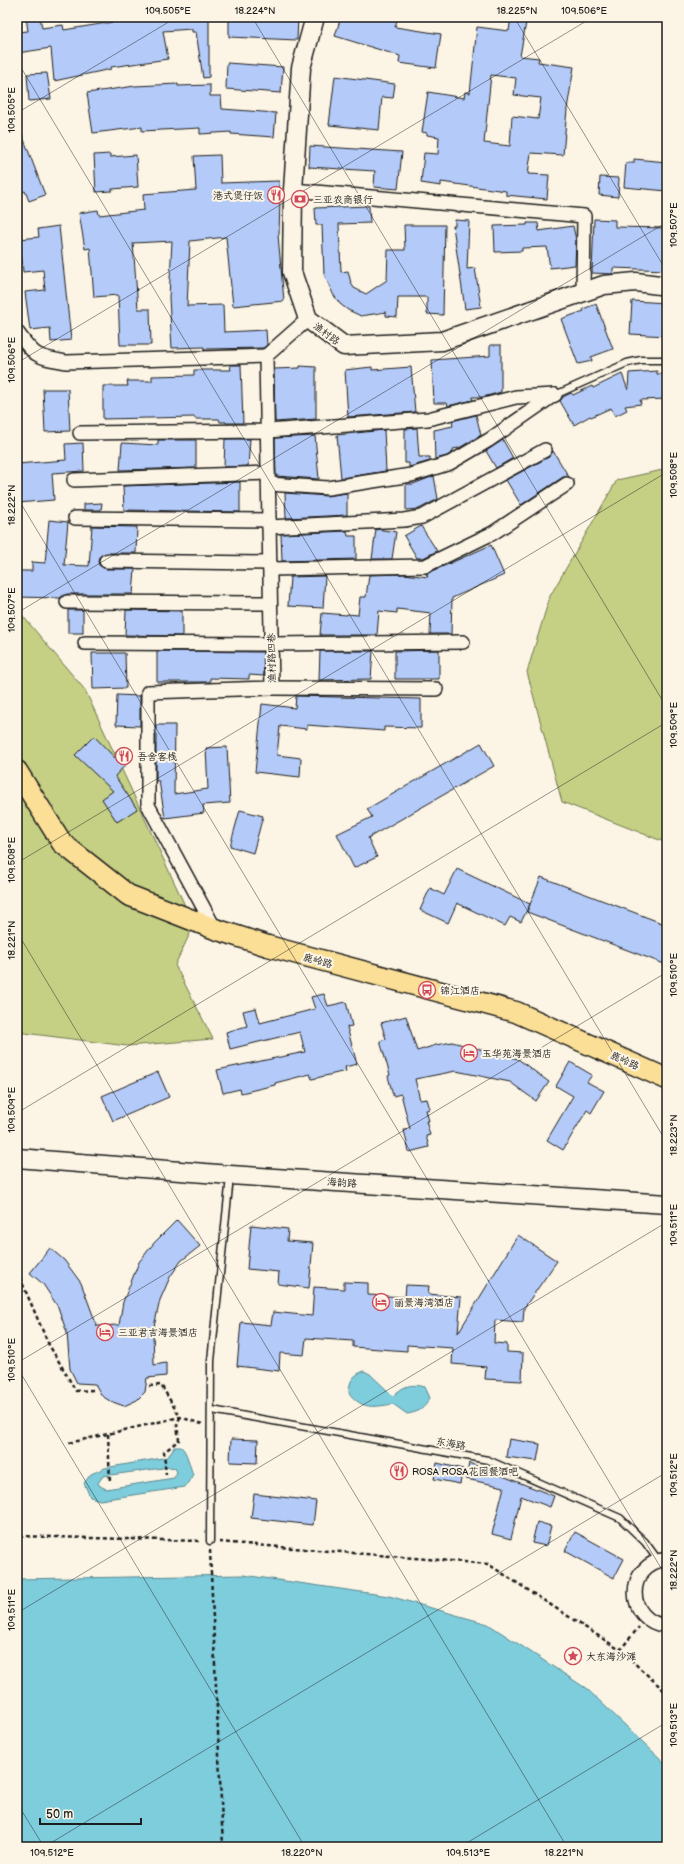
<svg xmlns="http://www.w3.org/2000/svg" width="684" height="1864" font-family="'Balsamiq Sans','LXGW WenKai TC',sans-serif">
	<style>
		.green { fill: #c5d084; stroke: #707650 }
		.water { fill: #7ecddc; stroke: #57868f; fill-rule: evenodd }
		.building { fill: #b4cbfa; stroke: #1c1c1c; fill-rule: evenodd }
		.lines { fill: none; stroke-linecap: round; stroke-linejoin: round }
		.lane-casing { stroke: #1c1c1c; stroke-width: 9 }
		.street-casing { stroke: #1c1c1c; stroke-width: 16 }
		.secondary-casing { stroke: #1c1c1c; stroke-width: 21 }
		.primary-casing { stroke: #1c1c1c; stroke-width: 23 }
		.path { stroke: #1c1c1c; stroke-width: 2.5; stroke-dasharray: 4 3; stroke-linecap: butt }
		.lane { stroke: #fcf5e5; stroke-width: 6 }
		.street { stroke: #fcf5e5; stroke-width: 13 }
		.secondary { stroke: #fcf5e5; stroke-width: 18 }
		.primary { stroke: #fbdf96; stroke-width: 20 }
		.ticks { fill: none; stroke: #1c1c1c; stroke-width: 1; stroke-opacity: 0.45 }
		.labels { text-anchor: middle; stroke-width: 4; stroke-linejoin: round; paint-order: stroke }
		.poi-label { font-size: 10px; fill: #1c1c1c; stroke: #fcf5e5; text-anchor: start }
		.street-label { font-size: 10px; fill: #1c1c1c; stroke: #fcf5e5 }
		.neatline { fill: none; stroke: #1c1c1c; stroke-width: 1.5 }
		.ticks-label { font-size: 10px; text-anchor: middle; fill: #1c1c1c }
	</style>
	<rect width="100%" height="100%" fill="#fcf5e5"/>
	<filter id="ink" filterUnits="userSpaceOnUse"><feTurbulence type="fractalNoise" baseFrequency=".025" numOctaves="2"/><feDisplacementMap in="SourceGraphic" scale="8" xChannelSelector="R" yChannelSelector="G"/><feConvolveMatrix kernelMatrix="1 2 1 2 8 2 1 2 1" color-interpolation-filters="sRGB"/></filter>
	<g filter="url(#ink)">
		<!-- green -->
		<g class="green">
			<path d="M667 469V843L562 802 527 672 550 596 617 480Z"/>
			<path d="M17 609 85 690 194 925 175 965 213 1039 127 1046 17 1032Z"/>
		</g>
		<!-- water -->
		<g class="water">
			<path d="M364 1371 370 1374 393 1396C403 1386 411 1383 425 1387L430 1398C424 1409 419 1412 407 1414L393 1404C374 1407 362 1410 349 1393 349 1381 353 1375 364 1371Z"/>
			<path d="M174 1447H181C187 1451 190 1467 193 1475L185 1487 100 1500 90 1497 84 1483 91 1474 105 1468 168 1457ZM170 1467 175 1468 177 1472 174 1478 106 1489 100 1486 98 1483 103 1476Z"/>
			<path d="M243 1575 389 1596 488 1624 587 1689 667 1765V1847H17V1579Z"/>
		</g>
		<!-- building -->
		<g class="building">
			<path d="M26 17H40L42 28 63 25 64 30 143 17H209V77L203 78 196 32H192V29L163 31 168 59 111 67V69L54 81 51 48 17 53V32L28 31Z"/>
			<path d="M229 17H298L297 40 229 37Z"/>
			<path d="M341 17H398L395 27 441 34 436 68 399 63 400 56 335 36Z"/>
			<path d="M511 17H527L520 56 539 58 538 62 574 67 567 109 563 155 531 153 528 174 549 175 547 199 506 195V191L441 182V186L421 183 424 153 438 154 439 137 427 135V133L422 132 428 92 464 98 465 92 470 93 477 27 509 31ZM491 75 516 78 514 95 541 98 538 119 512 116 510 146 484 143Z"/>
			<path d="M227 63 283 67 281 93 226 89Z"/>
			<path d="M47 73 51 99 29 101 27 74Z"/>
			<path d="M335 76 395 84 393 98 382 97 379 130 329 125Z"/>
			<path d="M178 84V86L210 85V96H221L222 109 276 113 274 137 231 134V132L200 134V128L142 131V127L93 133 87 93 135 86Z"/>
			<path d="M17 121 45 195 29 201 25 191 17 194Z"/>
			<path d="M310 146 402 152 398 189 374 187 375 171 309 167Z"/>
			<path d="M110 154V157L136 155 138 187 112 189V191L96 192 94 155Z"/>
			<path d="M220 155 221 183 279 181 280 199 279 235H278L284 301 233 306 226 237 190 241 187 306 223 305 224 332 266 330 267 345 263 348 204 349V347L172 348 169 298 172 241 133 243 138 309H150L151 345H120L118 295 94 297 90 248 85 249 79 213 98 210 99 215 144 210 143 194 196 190 194 156Z"/>
			<path d="M634 159 667 162V191L624 187 626 163H634Z"/>
			<path d="M600 177 619 178 618 197 599 195Z"/>
			<path d="M369 206 370 223 339 224 341 272 348 271 351 283 354 288 366 294 387 280 388 250H405L404 225H445L443 315 427 314V297H398L397 317 386 316V312L361 316 348 310 340 304 333 294 324 274 322 225H316L315 208Z"/>
			<path d="M594 219 615 220V227L667 228V270L613 268V274L592 273Z"/>
			<path d="M455 220 469 221 467 269 475 268 481 307 465 309 453 226H455Z"/>
			<path d="M527 223H538L539 231 573 226 576 240 575 265 550 268 547 247 522 248V251L495 252 494 226 527 225Z"/>
			<path d="M59 226 71 340 51 342 50 328 30 330 25 292 45 290 43 270 23 272 20 239 39 237 38 229Z"/>
			<path d="M632 301 667 303V336L630 334Z"/>
			<path d="M596 304 613 349 591 357 592 361 578 364 561 319 584 311 583 309Z"/>
			<path d="M490 345H501V392L483 397H472L473 400 448 406 447 403H434L432 360 490 356Z"/>
			<path d="M230 365H241L243 423H226V422H220L219 419H195V417L103 419V386H128L127 381H152V376L194 375V370H231Z"/>
			<path d="M300 366 316 367V419L275 422 274 369 300 368Z"/>
			<path d="M372 367V370L411 367 415 412 348 417 345 370Z"/>
			<path d="M657 371V374H667V399L640 400 641 404 625 406 627 410 615 416 611 408 591 417 590 416 574 425 560 401 563 397 571 393 573 395 592 386 593 388 622 374 628 390 629 373Z"/>
			<path d="M43 389H68L70 431 45 432Z"/>
			<path d="M476 415 481 435 459 448 453 449V452L447 456 435 459 434 430 453 426 452 421Z"/>
			<path d="M417 428 419 457H430V461L409 467V463H405V429Z"/>
			<path d="M384 430 386 471 341 478 337 435Z"/>
			<path d="M315 436 319 479 276 476 275 438Z"/>
			<path d="M225 439H250L248 466 224 467Z"/>
			<path d="M158 440H196V468L120 470 122 443 158 445Z"/>
			<path d="M503 440 513 458 496 468 486 451Z"/>
			<path d="M83 443 84 471 52 473 54 500 17 503V464L66 460 65 444Z"/>
			<path d="M553 451 569 477H563L521 505 506 480 549 457Z"/>
			<path d="M434 476 438 499 419 509 406 510V484H413Z"/>
			<path d="M240 482V512L124 510 123 486Z"/>
			<path d="M285 493 327 496 347 493V515L286 518Z"/>
			<path d="M102 503 101 510H84V504Z"/>
			<path d="M49 520 68 522 64 565 89 566 92 526 137 527 136 553H106L99 557 98 561 99 565 106 569H135L133 594H67L60 598 17 597V571H32V562L45 563Z"/>
			<path d="M421 526 437 551 423 558H417L404 536Z"/>
			<path d="M376 529 396 532 392 559H372Z"/>
			<path d="M347 531 348 536H356V559L282 561 281 534Z"/>
			<path d="M491 545 504 575 452 598 451 634H430L431 613 397 609V613L379 611 377 635H320L322 613 347 615V614L358 615 360 597H366L369 575 404 574 428 577 426 574Z"/>
			<path d="M325 576 323 608 288 606 290 577Z"/>
			<rect x="68" y="610" width="15" height="23"/>
			<path d="M126 610 182 611V636L125 635Z"/>
			<path d="M439 650V679H395V651Z"/>
			<path d="M157 651 263 652 264 676 249 675V679L210 678V682H157Z"/>
			<path d="M320 651H373L371 679 319 680Z"/>
			<path d="M92 653H125L126 688 93 689Z"/>
			<path d="M117 695 140 696V726L116 725Z"/>
			<path d="M296 696 421 699V728L384 727V731L307 725V729L280 726 277 755 301 758 300 777 255 772 262 704 295 708Z"/>
			<path d="M156 725H175L174 794 208 789 206 748 227 747 230 803 203 805 204 813 165 818 159 781H156Z"/>
			<path d="M94 736 115 758 116 752 121 747 132 758 115 776 137 809 117 822 102 799 113 791 75 755Z"/>
			<path d="M481 743 494 766 368 838 377 857 354 868 337 834 372 817 367 809Z"/>
			<path d="M240 810 263 816 253 853 230 846Z"/>
			<path d="M457 869 530 904 521 922 510 917 505 926 457 903 448 923 420 910 430 888 444 895Z"/>
			<path d="M541 877 667 925V965L527 912Z"/>
			<path d="M324 994 328 1006 346 1002 352 1026 347 1027 357 1064 345 1067 346 1071 312 1079 310 1074 275 1083V1085L241 1093 240 1089 223 1093 217 1070 305 1052 300 1032 230 1049 226 1032 247 1026 243 1011 256 1008 260 1023 315 1009 311 997Z"/>
			<path d="M406 1016 417 1051 436 1045 452 1042 518 1059 549 1082 536 1101 510 1082 456 1071 415 1079 420 1100 427 1099 430 1109 426 1110 429 1121H426L430 1135 426 1136 429 1147 409 1152 404 1130 410 1129 401 1094 393 1096 388 1076 390 1075 380 1041 386 1039 381 1023Z"/>
			<path d="M570 1062 592 1075 587 1082 604 1091 591 1113 587 1110 563 1150 547 1140 573 1096 556 1086Z"/>
			<path d="M158 1072 169 1097 113 1121 102 1096Z"/>
			<path d="M177 1220 200 1246 181 1261 170 1277 160 1300 153 1331 154 1365 166 1363V1376L147 1378 145 1392 137 1400 124 1406 110 1401 102 1396 95 1384 77 1383 70 1369 67 1333 58 1307 43 1284 30 1273 50 1248 64 1260 81 1283 97 1326 119 1325 123 1302 139 1262 154 1243Z"/>
			<path d="M251 1225 288 1229 287 1241 313 1243 309 1288 278 1284 279 1272 247 1269Z"/>
			<path d="M518 1235 557 1261 524 1308 523 1322 495 1320 494 1343 507 1344V1352L523 1353 522 1381 485 1379 486 1367 452 1364 453 1348 407 1345V1351L353 1347V1341L306 1338 304 1355 280 1353 279 1371 237 1366 241 1322 271 1325 273 1312 312 1316 314 1287 344 1289V1282L368 1283V1295L405 1297 406 1285 429 1286 428 1294 461 1297 458 1333Z"/>
			<path d="M231 1439 258 1440 257 1463 230 1462Z"/>
			<path d="M509 1439 540 1444 537 1461 506 1457Z"/>
			<path d="M437 1463 463 1469 460 1484 434 1479Z"/>
			<path d="M469 1463 554 1496 550 1507 521 1496 511 1539 492 1534 504 1487 466 1479Z"/>
			<path d="M254 1494 316 1501 313 1525 251 1518Z"/>
			<path d="M537 1522 551 1526 546 1546 532 1543Z"/>
			<path d="M575 1532 624 1559 614 1578 565 1551Z"/>
		</g>
		<g class="lines">
			<!-- lane casing -->
			<g class="lane-casing">
				<g id="lane">
					<path d="M555 395 627 363 641 360H667"/>
					<path d="M212 1410 488 1460 620 1518 645 1542 658 1560"/>
					<path d="M210 1541 211 1361 230 1177"/>
				</g>
			</g>
			<!-- street casing -->
			<g class="street-casing">
				<g id="street">
					<path d="M293 190 584 216 583 292"/>
					<path d="M17 332C36 358 37 357 67 362L266 356"/>
					<path d="M80 433 268 431 428 419 516 397 555 395"/>
					<path d="M74 480 268 473"/>
					<path d="M269 484 328 488 411 475 450 463 489 440 554 395"/>
					<path d="M75 518 269 520"/>
					<path d="M269 527 404 520 422 517 545 450"/>
					<path d="M106 561 270 563"/>
					<path d="M270 569 425 566 493 533 567 484"/>
					<path d="M67 602 270 603"/>
					<path d="M85 643 271 644 463 642"/>
					<path d="M272 688 436 689"/>
					<path d="M215 929 148 805V692L272 688 266 356 308 319"/>
					<path d="M667 1559C624 1564 625 1622 667 1626"/>
				</g>
			</g>
			<!-- secondary casing -->
			<g class="secondary-casing">
				<g id="secondary">
					<path d="M315 17 301 68 293 190 292 272 308 319 344 346 442 341 604 285 636 282 667 286"/>
					<path d="M17 1158 230 1175 667 1204"/>
				</g>
			</g>
			<!-- primary casing -->
			<g class="primary-casing">
				<path id="primary" d="M17 771 62 843 128 895 215 929 268 946 516 1012 667 1079"/>
			</g>
			<!-- path -->
			<g class="path">
				<path d="M17 1271 48 1343 76 1391 94 1390"/>
				<path d="M149 1386 161 1385 180 1417 177 1425 179 1440 164 1452 166 1475"/>
				<path d="M108 1434 110 1483"/>
				<path d="M69 1443 180 1417 202 1424"/>
				<path d="M17 1541 18 1536 201 1541"/>
				<path d="M219 1542 488 1564 620 1650 639 1627"/>
				<path d="M210 1550 223 1847"/>
				<path d="M620 1650 667 1693"/>
			</g>
			<!-- lane -->
			<use href="#lane" class="lane"/>
			<!-- street -->
			<use href="#street" class="street"/>
			<!-- secondary -->
			<use href="#secondary" class="secondary"/>
			<!-- primary -->
			<use href="#primary" class="primary"/>
		</g>
	</g>
	<!-- ticks -->
	<path class="ticks" d="M252 17 667 708M514 17 667 272M17 61 667 1143M17 113 177 17M17 363 593 17M17 497 667 1578M17 613 667 222M17 863 667 472M17 932 567 1847M17 1113 667 722M17 1363 667 972M17 1367 305 1847M17 1613 667 1222M17 1803 44 1847M44 1847 667 1472M460 1847 667 1722"/>
	<!-- icons -->
	<defs>
		<g id="restaurant-ring" transform="scale(0.9)"><circle r="9.5" fill="#fcf5e5" stroke="#d1495b" stroke-width="1.5"/><path d="M-5-6h1v4h1v-4h1v4h1v-4h1v5L-1.5 .5V6h-2V.5L-5-1ZM5-6V6H3V1.5H1.5Q1.5-4 5-6Z" fill="#d1495b"/></g>
		<g id="bank-ring" transform="scale(0.9)"><circle r="9.5" fill="#fcf5e5" stroke="#d1495b" stroke-width="1.5"/><path d="M-6-4H6V4H-6ZM0-2.3a2.3 2.3 0 1 0 0 4.6a2.3 2.3 0 1 0 0-4.6Z" fill="#d1495b"/></g>
		<g id="bus-ring" transform="scale(0.9)"><circle r="9.5" fill="#fcf5e5" stroke="#d1495b" stroke-width="1.5"/><path d="M-5-6H5V4H4V6H2V4H-2V6H-4V4H-5ZM-3.5-4V0h7V-4ZM-3.5 1.2v1.5H-2V1.2ZM2 1.2v1.5H3.5V1.2Z" fill="#d1495b"/></g>
		<g id="hotel-ring" transform="scale(0.9)"><circle r="9.5" fill="#fcf5e5" stroke="#d1495b" stroke-width="1.5"/><path d="M-6-4.5h1.5V1H6V5H4.5V3h-9V5H-6ZM-4 0a1.8 1.8 0 1 1 3.6 0ZM.5 0V-2.5h3Q6-2.5 6 0Z" fill="#d1495b"/></g>
		<g id="sight-ring" transform="scale(0.9)"><circle r="9.5" fill="#fcf5e5" stroke="#d1495b" stroke-width="1.5"/><path d="M0-6L1.8-2.2L6-1.7L2.9 1.2L3.7 5.4L0 3.3L-3.7 5.4L-2.9 1.2L-6-1.7L-1.8-2.2Z" fill="#d1495b"/></g>
	</defs>
	<g fill-rule="evenodd">
		<use href="#restaurant-ring" x="276" y="195"/>
		<use href="#bank-ring" x="300" y="199"/>
		<use href="#restaurant-ring" x="124" y="756"/>
		<use href="#bus-ring" x="427" y="990"/>
		<use href="#hotel-ring" x="469" y="1053"/>
		<use href="#hotel-ring" x="381" y="1302"/>
		<use href="#hotel-ring" x="105" y="1332"/>
		<use href="#restaurant-ring" x="399" y="1471"/>
		<use href="#sight-ring" x="573" y="1656"/>
	</g>
	<g class="labels">
		<!-- poi labels -->
		<g class="poi-label">
			<text x="263" y="199" text-anchor="end">港式煲仔饭</text>
			<text x="313" y="203">三亚农商银行</text>
			<text x="137" y="760">吾舍客栈</text>
			<text x="440" y="994">锦江酒店</text>
			<text x="482" y="1057">玉华苑海景酒店</text>
			<text x="394" y="1306">丽景海湾酒店</text>
			<text x="118" y="1336">三亚君吉海景酒店</text>
			<text x="412" y="1475">ROSA ROSA花园餐酒吧</text>
			<text x="586" y="1660">大东海沙滩</text>
		</g>
		<!-- street labels -->
		<g class="street-label">
			<text transform="translate(327 333) rotate(37)" y="4">渔村路</text>
			<text transform="translate(271 658) rotate(-91)" y="4">渔村路四巷</text>
			<text transform="translate(318 960) rotate(15)" y="4">鹿岭路</text>
			<text transform="translate(625 1060) rotate(24)" y="4">鹿岭路</text>
			<text transform="translate(342 1182) rotate(4)" y="4">海韵路</text>
			<text transform="translate(451 1443) rotate(10)" y="4">东海路</text>
		</g>
	</g>
	<!-- margin -->
	<rect width="684" height="1864" fill="none" stroke="#fcf5e5" stroke-width="44"/>
	<!-- scale -->
	<path d="M40 1818v6h101v-6" fill="none" stroke="#1c1c1c" stroke-width="2"/>
	<text x="46" y="1818" font-size="12" fill="#1c1c1c" stroke="#fcf5e5" stroke-width="3" paint-order="stroke">50 m</text>
	<rect x="22" y="22" width="640" height="1820" class="neatline"/>
	<g class="ticks-label">
		<text x="168" y="14">109.505°E</text>
		<text x="255" y="14">18.224°N</text>
		<text x="517" y="14">18.225°N</text>
		<text x="584" y="14">109.506°E</text>
		<text transform="translate(11 110) rotate(-90)" y="4">109.505°E</text>
		<text transform="translate(673 225) rotate(-90)" y="4">109.507°E</text>
		<text transform="translate(11 360) rotate(-90)" y="4">109.506°E</text>
		<text transform="translate(673 475) rotate(-90)" y="4">109.508°E</text>
		<text transform="translate(11 505) rotate(-90)" y="4">18.222°N</text>
		<text transform="translate(11 610) rotate(-90)" y="4">109.507°E</text>
		<text transform="translate(673 725) rotate(-90)" y="4">109.509°E</text>
		<text transform="translate(11 860) rotate(-90)" y="4">109.508°E</text>
		<text transform="translate(11 940) rotate(-90)" y="4">18.221°N</text>
		<text transform="translate(673 975) rotate(-90)" y="4">109.510°E</text>
		<text transform="translate(11 1110) rotate(-90)" y="4">109.509°E</text>
		<text transform="translate(673 1135) rotate(-90)" y="4">18.223°N</text>
		<text transform="translate(673 1225) rotate(-90)" y="4">109.511°E</text>
		<text transform="translate(11 1360) rotate(-90)" y="4">109.510°E</text>
		<text transform="translate(673 1475) rotate(-90)" y="4">109.512°E</text>
		<text transform="translate(673 1570) rotate(-90)" y="4">18.222°N</text>
		<text transform="translate(11 1610) rotate(-90)" y="4">109.511°E</text>
		<text transform="translate(673 1725) rotate(-90)" y="4">109.513°E</text>
		<text x="52" y="1856">109.512°E</text>
		<text x="302" y="1856">18.220°N</text>
		<text x="468" y="1856">109.513°E</text>
		<text x="564" y="1856">18.221°N</text>
	</g>
</svg>
